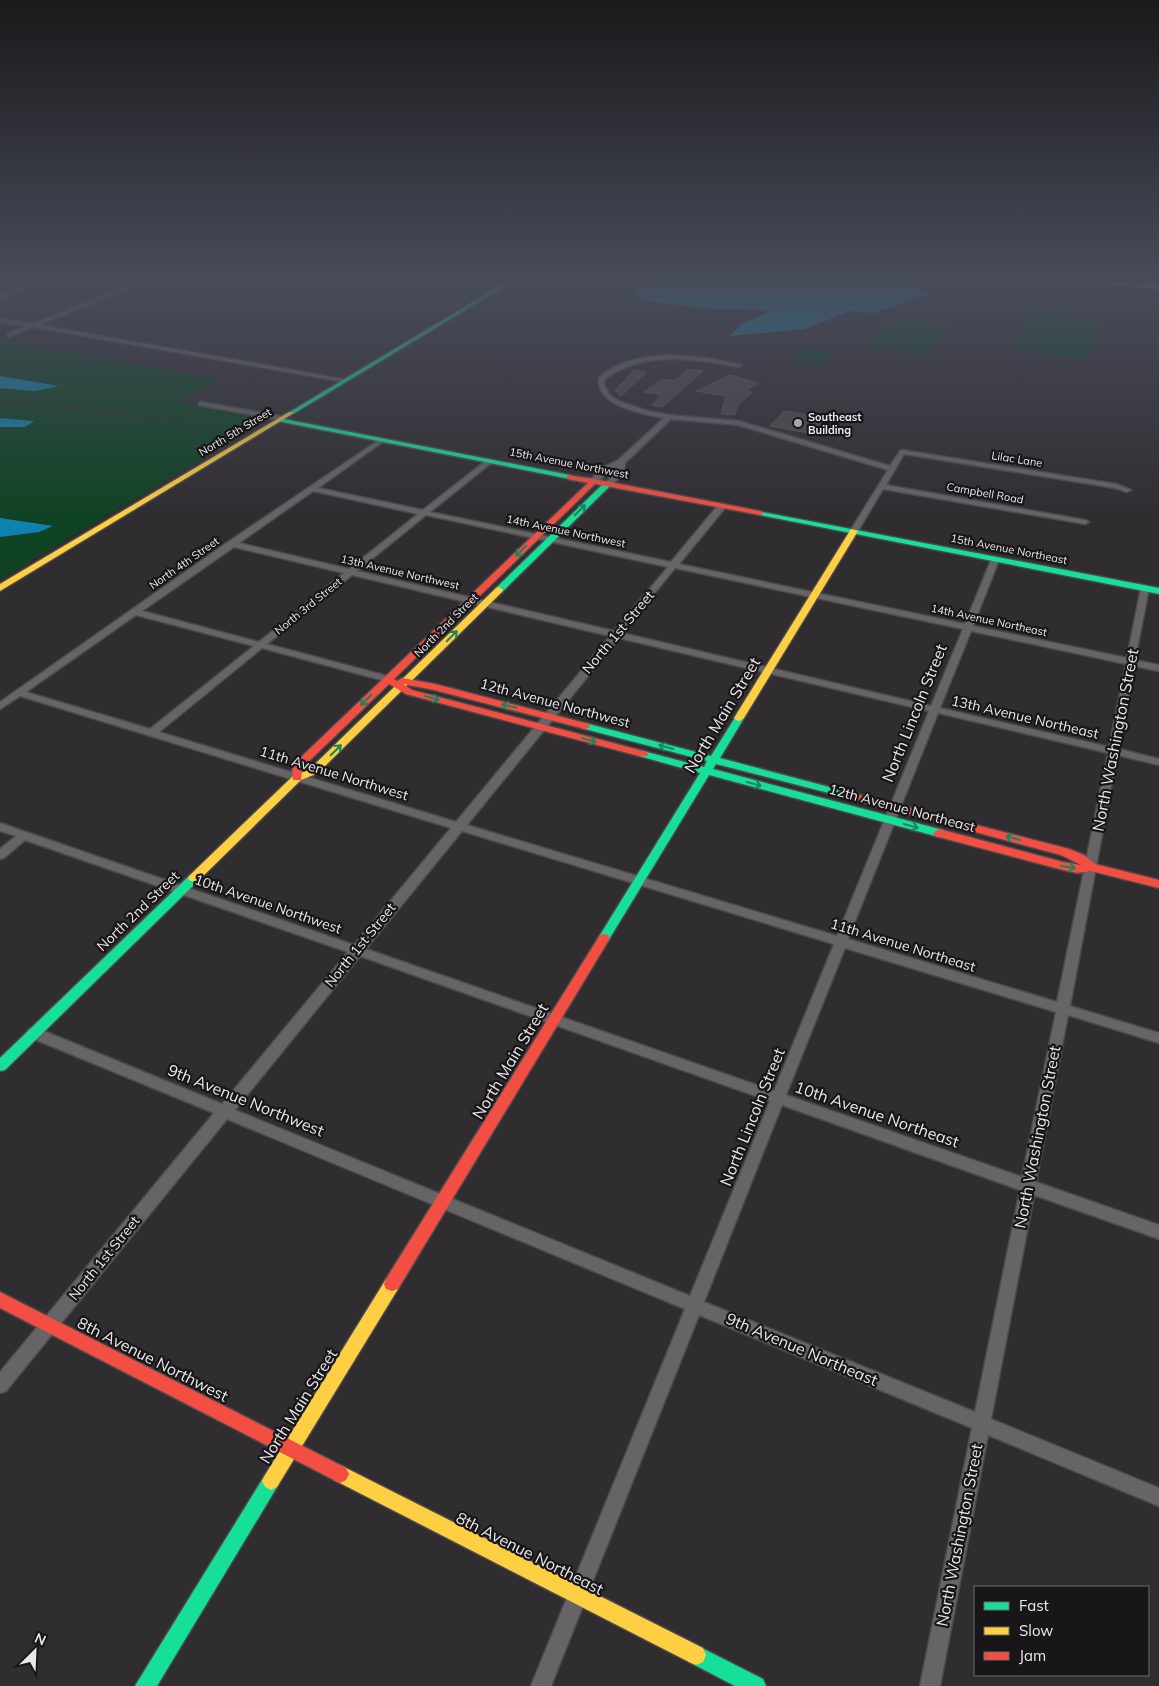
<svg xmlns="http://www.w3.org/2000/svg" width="1159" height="1686" font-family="Mulish,sans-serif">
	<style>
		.green { fill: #0f4324 }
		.water { fill: #1082af }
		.building { fill: #4b484a; stroke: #595658 }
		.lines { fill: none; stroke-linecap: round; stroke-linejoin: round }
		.street-casing { stroke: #4b494b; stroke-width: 3 }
		.fast-casing { stroke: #4b494b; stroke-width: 3 }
		.slow-casing { stroke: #4b494b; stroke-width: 3 }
		.jam-casing { stroke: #4b494b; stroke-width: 3 }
		.street { fill: #666467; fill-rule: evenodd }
		.fast { fill: #16e098; fill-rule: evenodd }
		.slow { fill: #ffcf43; fill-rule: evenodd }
		.jam { fill: #f24e42; fill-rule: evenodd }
		.oneway { stroke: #17855e }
		.poi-dot { fill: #aaa7aa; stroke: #181618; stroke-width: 2 }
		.labels { text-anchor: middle; stroke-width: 4.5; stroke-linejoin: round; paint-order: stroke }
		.far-poi-label { font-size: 11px; font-weight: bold; fill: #ebe8eb; stroke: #181618; text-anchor: start }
		.far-street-label { font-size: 11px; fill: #ebe8eb; stroke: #181618 }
		.street-label { font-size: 14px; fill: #ebe8eb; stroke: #181618 }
		.near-street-label { font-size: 16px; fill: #ebe8eb; stroke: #181618 }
	</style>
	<rect width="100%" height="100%" fill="#302d31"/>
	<!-- green -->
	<g class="green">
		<path d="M1031 312 1100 320 1087 359 1013 349Z"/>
		<path d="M892 317 951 326 929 355 866 346Z"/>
		<path d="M0 340 220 380 178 402 264 419 241 432 245 433 0 579V404L72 408 234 431 94 408 0 402Z"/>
		<path d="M798 349 831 352 827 364 793 360Z"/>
	</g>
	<!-- water -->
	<g class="water">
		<path d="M680 282H821L841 285 850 282H905L929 294 873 313 850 311 805 329 730 336 741 324 769 312 767 310 711 309 644 301 631 292 644 284H673Z"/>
		<path d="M0 376 59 386 35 391 0 388Z"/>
		<path d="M0 418 34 421 25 427H0Z"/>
		<path d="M0 518 53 526 39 532 0 537Z"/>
	</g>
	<!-- building -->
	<g class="building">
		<path d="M688 369 703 371 662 407 652 405 661 395 644 392 662 379 674 381Z"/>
		<path d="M635 370 647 372 621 396 615 390Z"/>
		<path d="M730 375 759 383 746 390 752 392 737 406 735 415 721 414 726 396 696 391Z"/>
		<path d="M784 411 827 418 814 434 770 426Z"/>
	</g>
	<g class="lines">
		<!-- street casing -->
		<g class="street-casing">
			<g id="street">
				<path d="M30 282H36L0 300V296Z"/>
				<path d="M138 282H144L39 325 348 380 345 382 33 327 9 337 7 334 26 326 0 322V318L32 324Z"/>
				<path d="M538 282H549L565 285 562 287Z"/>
				<path d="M668 355 706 358 742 365 739 367C694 358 644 351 605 379L604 385 609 394 618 401 648 411 669 415 739 421 890 466 900 451 902 450 1116 484 1131 490 1127 492 1115 488 904 454 886 485 1085 520 1089 522 1085 524 883 489 858 531 854 533 850 531 888 470 738 425 671 419 625 463 624 473 611 486 604 484 616 472 617 467 608 472 597 483H591V479L602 468 618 460 664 418C644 414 595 406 599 378 618 360 643 357 668 355Z"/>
				<path d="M201 402 281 416 284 418 281 420 199 405V403Z"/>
				<path d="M382 438 385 440 384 441 318 488 423 510 488 459H491V463L430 512 671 562 719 504H725V508L679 564 965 624 991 560 995 558 999 560 973 626 1127 658 1141 588 1145 585 1149 588 1135 660 1159 665V671L1134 666 1119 749 1159 759V765L1117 755 1070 1006 1159 1033V1043L1068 1015 1036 1182 1159 1225V1239L1034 1195 991 1419 1159 1488V1506L988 1435 940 1686H920L972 1428 699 1315 551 1686H531L685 1309 227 1119 6 1391 0 1393V1372L214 1113 29 1037 27 1033 29 1029 34 1028 39 1029 222 1104 348 952 25 840 4 858 0 859V849L16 836 0 831V823L354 945 451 828 20 696 0 709V702L228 542ZM313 491 418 514 349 569 239 543ZM426 515 668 567 614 631 357 571ZM234 547 344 573 259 642 142 611ZM675 568 963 629 931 706 622 633ZM352 575 610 636 456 822 159 732 262 648 385 681H391V677L267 644ZM136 615 254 646 150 729 26 692ZM971 631 1126 664 1109 747 940 708ZM619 638 929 711 837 936 467 825ZM938 713 1108 753 1057 1002 848 939ZM462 831 834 944 774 1091 366 949ZM845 948 1056 1012 1022 1177 786 1095ZM360 956 770 1101 690 1296 235 1110ZM782 1105 1020 1190 975 1412 704 1302Z"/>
			</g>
		</g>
		<!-- fast casing -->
		<g class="fast-casing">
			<g id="fast">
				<path d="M506 282H512L293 414 288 413Z"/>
				<path d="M279 418 570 475 574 477 570 479 277 421 276 420Z"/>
				<path d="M605 482 612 484 502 592H496V588Z"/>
				<path d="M757 511 1159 588V594L760 515 756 513Z"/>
				<path d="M739 715 744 718 720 758 852 793 853 795 848 798 716 764 713 769 943 830 945 833 939 837 709 775 608 941H600L598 938 600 935 700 773 639 756 638 754 643 751 704 767 707 761 581 728 580 726 585 723 711 756 736 716Z"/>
				<path d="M194 874 198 875 200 878 198 881 5 1070 0 1071V1058L190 875Z"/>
				<path d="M271 1472 277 1475 280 1481 277 1487 157 1686H135L265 1475Z"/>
				<path d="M696 1645 763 1679 766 1686H735L689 1662 686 1655 689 1648Z"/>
			</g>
		</g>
		<!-- slow casing -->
		<g class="slow-casing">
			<g id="slow">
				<path d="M1107 282 1159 285V289L1109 284Z"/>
				<path d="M289 412 294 413 0 591V584Z"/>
				<path d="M851 529 858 531 744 718 739 721 736 720 734 718Z"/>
				<path d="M499 587 503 590 502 592 324 767 316 774 301 780 198 881H190L188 878 190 875 293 776 308 770 316 763 496 588Z"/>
				<path d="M392 1277 398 1279 400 1284 398 1289 277 1487 271 1490 265 1487 262 1481 265 1475 386 1279Z"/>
				<path d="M340 1465 703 1648 706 1655 703 1662 696 1665 689 1662 334 1480 331 1474 334 1468Z"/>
			</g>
		</g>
		<!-- jam casing -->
		<g class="jam-casing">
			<g id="jam">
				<path d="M567 475 594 479 760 511 764 513 760 515 595 484 394 679 397 681 402 678 435 684 589 724 590 726 589 728 585 729 434 690 403 684 412 690 647 752 648 754 647 756H639L406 694 389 684 306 764 302 770 301 780H293L292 770 298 760 588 483 567 479Z"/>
				<path d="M848 792 1069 849 1084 855 1095 864 1159 880V888L1091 871 1077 873 1063 870 935 836 933 833 939 829 1063 862 1081 865 1061 855 844 797 843 795Z"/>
				<path d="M604 934 608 935 610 938 398 1289 392 1291 386 1289 384 1284 386 1279 600 935Z"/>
				<path d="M0 1292 346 1468 349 1474 346 1480 340 1483 334 1480 0 1308Z"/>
			</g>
		</g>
		<!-- street -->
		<use href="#street" class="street"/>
		<!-- fast -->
		<use href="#fast" class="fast"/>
		<!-- slow -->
		<use href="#slow" class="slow"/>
		<!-- jam -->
		<use href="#jam" class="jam"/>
	</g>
	<!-- one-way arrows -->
	<defs><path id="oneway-shaft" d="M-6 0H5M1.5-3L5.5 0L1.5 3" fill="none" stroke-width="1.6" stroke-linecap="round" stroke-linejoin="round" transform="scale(1.25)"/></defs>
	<g class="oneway">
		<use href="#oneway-shaft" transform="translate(580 510) rotate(-44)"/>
		<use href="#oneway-shaft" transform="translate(521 551) rotate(136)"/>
		<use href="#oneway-shaft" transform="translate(452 636) rotate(-45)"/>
		<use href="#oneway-shaft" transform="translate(432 698) rotate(15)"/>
		<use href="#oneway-shaft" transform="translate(366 700) rotate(136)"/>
		<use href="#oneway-shaft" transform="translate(509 706) rotate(-166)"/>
		<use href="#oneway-shaft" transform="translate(589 740) rotate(15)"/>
		<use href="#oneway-shaft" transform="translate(666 747) rotate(-165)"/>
		<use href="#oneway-shaft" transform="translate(336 750) rotate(-44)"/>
		<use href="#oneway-shaft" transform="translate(754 784) rotate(15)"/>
		<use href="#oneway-shaft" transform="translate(911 826) rotate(15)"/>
		<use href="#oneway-shaft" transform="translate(1013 838) rotate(-165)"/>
		<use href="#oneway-shaft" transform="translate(1068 867) rotate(10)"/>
	</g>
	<!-- sky -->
	<linearGradient id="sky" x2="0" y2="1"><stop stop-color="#1a191b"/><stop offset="0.54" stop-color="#484c5a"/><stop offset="1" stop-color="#484c5a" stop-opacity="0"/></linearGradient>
	<rect width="1159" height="518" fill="url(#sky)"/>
	<!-- markers -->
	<circle class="poi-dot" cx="798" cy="423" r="5"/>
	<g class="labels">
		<!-- far-poi labels -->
		<g class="far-poi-label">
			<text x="808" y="421">Southeast<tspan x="808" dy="13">Building</tspan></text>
		</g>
		<!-- far-street labels -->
		<g class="far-street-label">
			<text transform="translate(235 432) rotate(-31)" y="4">North 5th Street</text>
			<text transform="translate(1017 459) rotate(9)" y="4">Lilac Lane</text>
			<text transform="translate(569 463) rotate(11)" y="4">15th Avenue Northwest</text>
			<text transform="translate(985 493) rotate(10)" y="4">Campbell Road</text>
			<text transform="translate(566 531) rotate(12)" y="4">14th Avenue Northwest</text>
			<text transform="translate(1009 549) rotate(11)" y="4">15th Avenue Northeast</text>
			<text transform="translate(184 563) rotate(-35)" y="4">North 4th Street</text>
			<text transform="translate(400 572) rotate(13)" y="4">13th Avenue Northwest</text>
			<text transform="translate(308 606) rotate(-39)" y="4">North 3rd Street</text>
			<text transform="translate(989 620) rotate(12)" y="4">14th Avenue Northeast</text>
			<text transform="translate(446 625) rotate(-45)" y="4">North 2nd Street</text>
		</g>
		<!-- street labels -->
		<g class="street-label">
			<text transform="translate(618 632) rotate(-50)" y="5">North 1st Street</text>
			<text transform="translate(555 703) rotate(15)" y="5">12th Avenue Northwest</text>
			<text transform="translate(1025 717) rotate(13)" y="5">13th Avenue Northeast</text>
			<text transform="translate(334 773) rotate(17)" y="5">11th Avenue Northwest</text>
			<text transform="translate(902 808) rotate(15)" y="5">12th Avenue Northeast</text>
			<text transform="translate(268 904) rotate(19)" y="5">10th Avenue Northwest</text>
			<text transform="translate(138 911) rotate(-44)" y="5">North 2nd Street</text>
			<text transform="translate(360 945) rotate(-51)" y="5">North 1st Street</text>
			<text transform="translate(903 945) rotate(17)" y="5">11th Avenue Northeast</text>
			<text transform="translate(104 1258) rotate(-51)" y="5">North 1st Street</text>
		</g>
		<!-- near-street labels -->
		<g class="near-street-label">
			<text transform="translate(914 713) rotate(-68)" y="6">North Lincoln Street</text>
			<text transform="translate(722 715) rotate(-59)" y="6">North Main Street</text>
			<text transform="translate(1115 740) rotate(-79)" y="6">North Washington Street</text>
			<text transform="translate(510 1061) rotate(-59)" y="6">North Main Street</text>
			<text transform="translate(246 1100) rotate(22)" y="6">9th Avenue Northwest</text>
			<text transform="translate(877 1114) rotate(19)" y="6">10th Avenue Northeast</text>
			<text transform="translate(752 1117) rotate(-68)" y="6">North Lincoln Street</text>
			<text transform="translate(1037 1137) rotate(-79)" y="6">North Washington Street</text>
			<text transform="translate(802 1349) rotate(23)" y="6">9th Avenue Northeast</text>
			<text transform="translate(153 1359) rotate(27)" y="6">8th Avenue Northwest</text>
			<text transform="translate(298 1406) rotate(-58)" y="6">North Main Street</text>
			<text transform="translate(959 1535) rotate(-79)" y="6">North Washington Street</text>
			<text transform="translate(530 1553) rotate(27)" y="6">8th Avenue Northeast</text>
		</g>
	</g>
	<!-- legend -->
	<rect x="974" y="1586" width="175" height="90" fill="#181618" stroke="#6c6a6c"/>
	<rect x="984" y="1602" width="25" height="8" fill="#16e098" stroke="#6c6a6c"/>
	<text x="1019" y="1611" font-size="15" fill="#ebe8eb">Fast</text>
	<rect x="984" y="1627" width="25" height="8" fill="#ffcf43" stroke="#6c6a6c"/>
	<text x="1019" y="1636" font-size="15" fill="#ebe8eb">Slow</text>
	<rect x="984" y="1652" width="25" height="8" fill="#f24e42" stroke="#6c6a6c"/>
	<text x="1019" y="1661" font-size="15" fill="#ebe8eb">Jam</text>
	<!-- north arrow -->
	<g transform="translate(35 1651) rotate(24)" stroke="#181618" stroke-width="4" paint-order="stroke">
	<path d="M0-4L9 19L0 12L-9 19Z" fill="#ebe8eb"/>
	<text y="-8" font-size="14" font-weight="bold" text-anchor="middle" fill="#ebe8eb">N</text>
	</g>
</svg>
